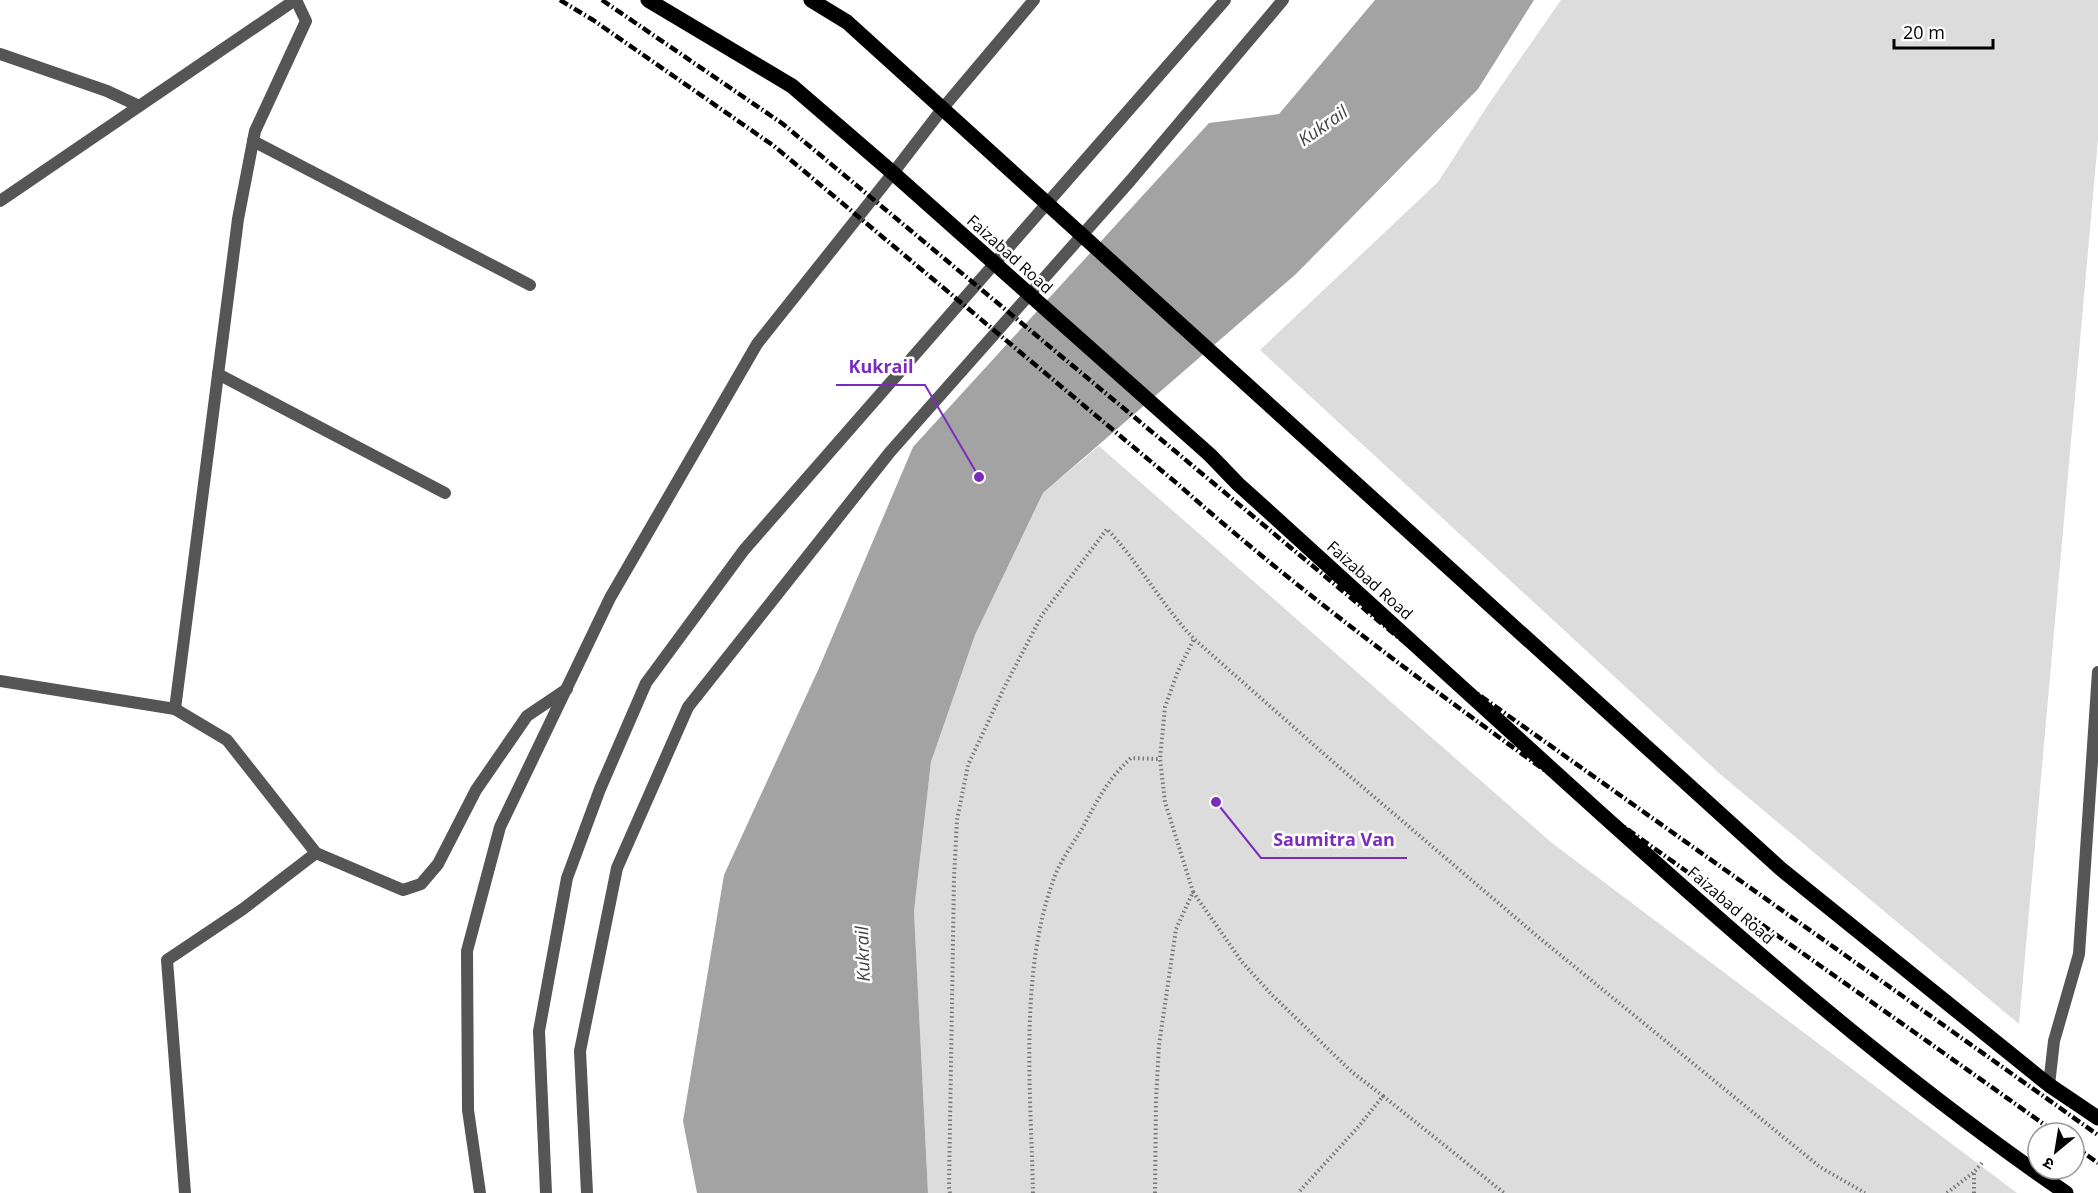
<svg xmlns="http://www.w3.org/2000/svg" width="2098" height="1193" font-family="'Open Sans','Noto Sans Devanagari',sans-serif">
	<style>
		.green { fill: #dcdcdc }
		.water { fill: #a3a3a3 }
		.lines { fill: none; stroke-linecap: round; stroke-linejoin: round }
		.path { stroke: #777; stroke-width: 4; stroke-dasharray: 1.5 3; stroke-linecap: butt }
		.minor { stroke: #555; stroke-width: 12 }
		.tertiary { stroke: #555; stroke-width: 12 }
		.primary { stroke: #000; stroke-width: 15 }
		.rail { stroke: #000; stroke-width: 4.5; stroke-dasharray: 9 3 1.5 3; stroke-linecap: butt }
		.labels { text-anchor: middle; stroke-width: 5; stroke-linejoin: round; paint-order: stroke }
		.street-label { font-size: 16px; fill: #000; stroke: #fff }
		.water-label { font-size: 18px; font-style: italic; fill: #444; stroke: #fff }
		.leader { fill: none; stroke: #7b2cbf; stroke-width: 2 }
		.callout-dot { fill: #7b2cbf; stroke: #fff; stroke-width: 2 }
		.callout-label { font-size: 18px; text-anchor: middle; font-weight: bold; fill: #7b2cbf; stroke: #fff; stroke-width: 5; stroke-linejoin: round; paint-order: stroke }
	</style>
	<rect width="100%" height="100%" fill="#fff"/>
	<!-- green -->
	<g class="green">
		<path d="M1561 0H2098V139L2019 1024 1720 774 1260 350 1438 182 1488 105Z"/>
		<path d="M1099 446 1552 843 2017 1193H928L914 911 931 762 975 635 1043 493Z"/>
	</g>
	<!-- water -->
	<path class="water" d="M1375 0H1534L1478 89 1296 274 1043 493 975 635 931 762 914 911 928 1193H697L683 1121 724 875 819 668 913 447 1209 123 1279 114Z"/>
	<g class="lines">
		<!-- path -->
		<g class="path">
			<path d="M1193 892 1242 962 1272 995 1352 1072 1383 1096 1359 1126 1298 1193"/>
			<path d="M1383 1096 1504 1193"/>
			<path d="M950 1193 949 1187 954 879 957 820 968 765 1004 688 1042 615 1107 529C1139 563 1162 605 1194 639L1332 761 1537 936 1820 1167 1865 1193"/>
			<path d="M1033 1193C1031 1093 1019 976 1053 881 1059 863 1072 845 1082 829 1097 801 1107 780 1131 758L1160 759"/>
			<path d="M1155 1193 1156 1100 1159 1045 1176 929 1193 892 1165 802 1160 759 1165 707 1178 671 1194 639"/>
			<path d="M1947 1193 1974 1172"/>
			<path d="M1974 1193V1172L1982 1163"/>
		</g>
		<!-- minor -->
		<g class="minor">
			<path d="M0 54 107 91 139 106"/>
			<path d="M943 108 1034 0"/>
			<path d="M253 141 530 285"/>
			<path d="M0 201 295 0"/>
			<path d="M218 374 445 493"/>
			<path d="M0 681 175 709 227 740 316 853 403 890 421 884 438 864 476 790 527 716 567 689"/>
			<path d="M175 709 238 219 255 131 306 21 296 0"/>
			<path d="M2049 1085 2054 1041 2079 954 2098 672"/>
			<path d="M185 1193 167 960 243 909 316 853"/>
		</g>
		<!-- tertiary -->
		<g class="tertiary">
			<path d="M480 1193 468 1110 467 951 500 827 610 598 757 344 893 173 943 108"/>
			<path d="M546 1193 539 1031 567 878 600 789 646 683 744 550 1225 0"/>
			<path d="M587 1193 580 1051 617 868 688 707 890 452 1131 180 1283 0"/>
		</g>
		<!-- primary -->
		<g class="primary">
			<path d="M648 0 792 86 893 173 1210 455 1238 484C1348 583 1457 683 1567 783 1726 927 1888 1071 2066 1193"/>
			<path d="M811 0 847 22 1781 869 2049 1085 2098 1118"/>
		</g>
		<!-- rail -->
		<g class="rail">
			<path d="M560 0 593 20 774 146 1180 486C1296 589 1421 681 1547 772 1716 893 1887 1012 2056 1133"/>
			<path d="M602 0 783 124 1399 638 2098 1135"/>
			<path d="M2074 1146 2098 1163"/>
		</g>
	</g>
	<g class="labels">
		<!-- street labels -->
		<g class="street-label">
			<text transform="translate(1010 254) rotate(42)" y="6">Faizabad Road</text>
			<text transform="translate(1370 580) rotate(42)" y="6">Faizabad Road</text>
			<text transform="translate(1731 905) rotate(41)" y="6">Faizabad Road</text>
		</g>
		<!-- water labels -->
		<g class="water-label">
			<text transform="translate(1323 126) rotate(-35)" y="6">Kukrail</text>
			<text transform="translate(863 954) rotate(-92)" y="6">Kukrail</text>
		</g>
	</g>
	<!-- callouts -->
	<path class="leader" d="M979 477L925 385H836M1216 802L1261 858H1407"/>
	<g class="callout-dot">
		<circle cx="979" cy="477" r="6"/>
		<circle cx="1216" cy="802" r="6"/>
	</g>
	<g class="callout-label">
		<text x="881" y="373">Kukrail</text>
		<text x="1334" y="846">Saumitra Van</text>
	</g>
	<!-- north arrow -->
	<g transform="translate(2056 1151) rotate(210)"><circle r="28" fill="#ffffff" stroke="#999999" stroke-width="1.5"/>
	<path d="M0-4.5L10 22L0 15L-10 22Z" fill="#000000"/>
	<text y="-9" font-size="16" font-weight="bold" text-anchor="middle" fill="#000000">उ</text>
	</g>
	<!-- scale -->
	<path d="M1894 39v9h99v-9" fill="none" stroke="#000000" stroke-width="3"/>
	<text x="1903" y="39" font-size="18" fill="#000000" stroke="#ffffff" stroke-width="4.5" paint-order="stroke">20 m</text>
</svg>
